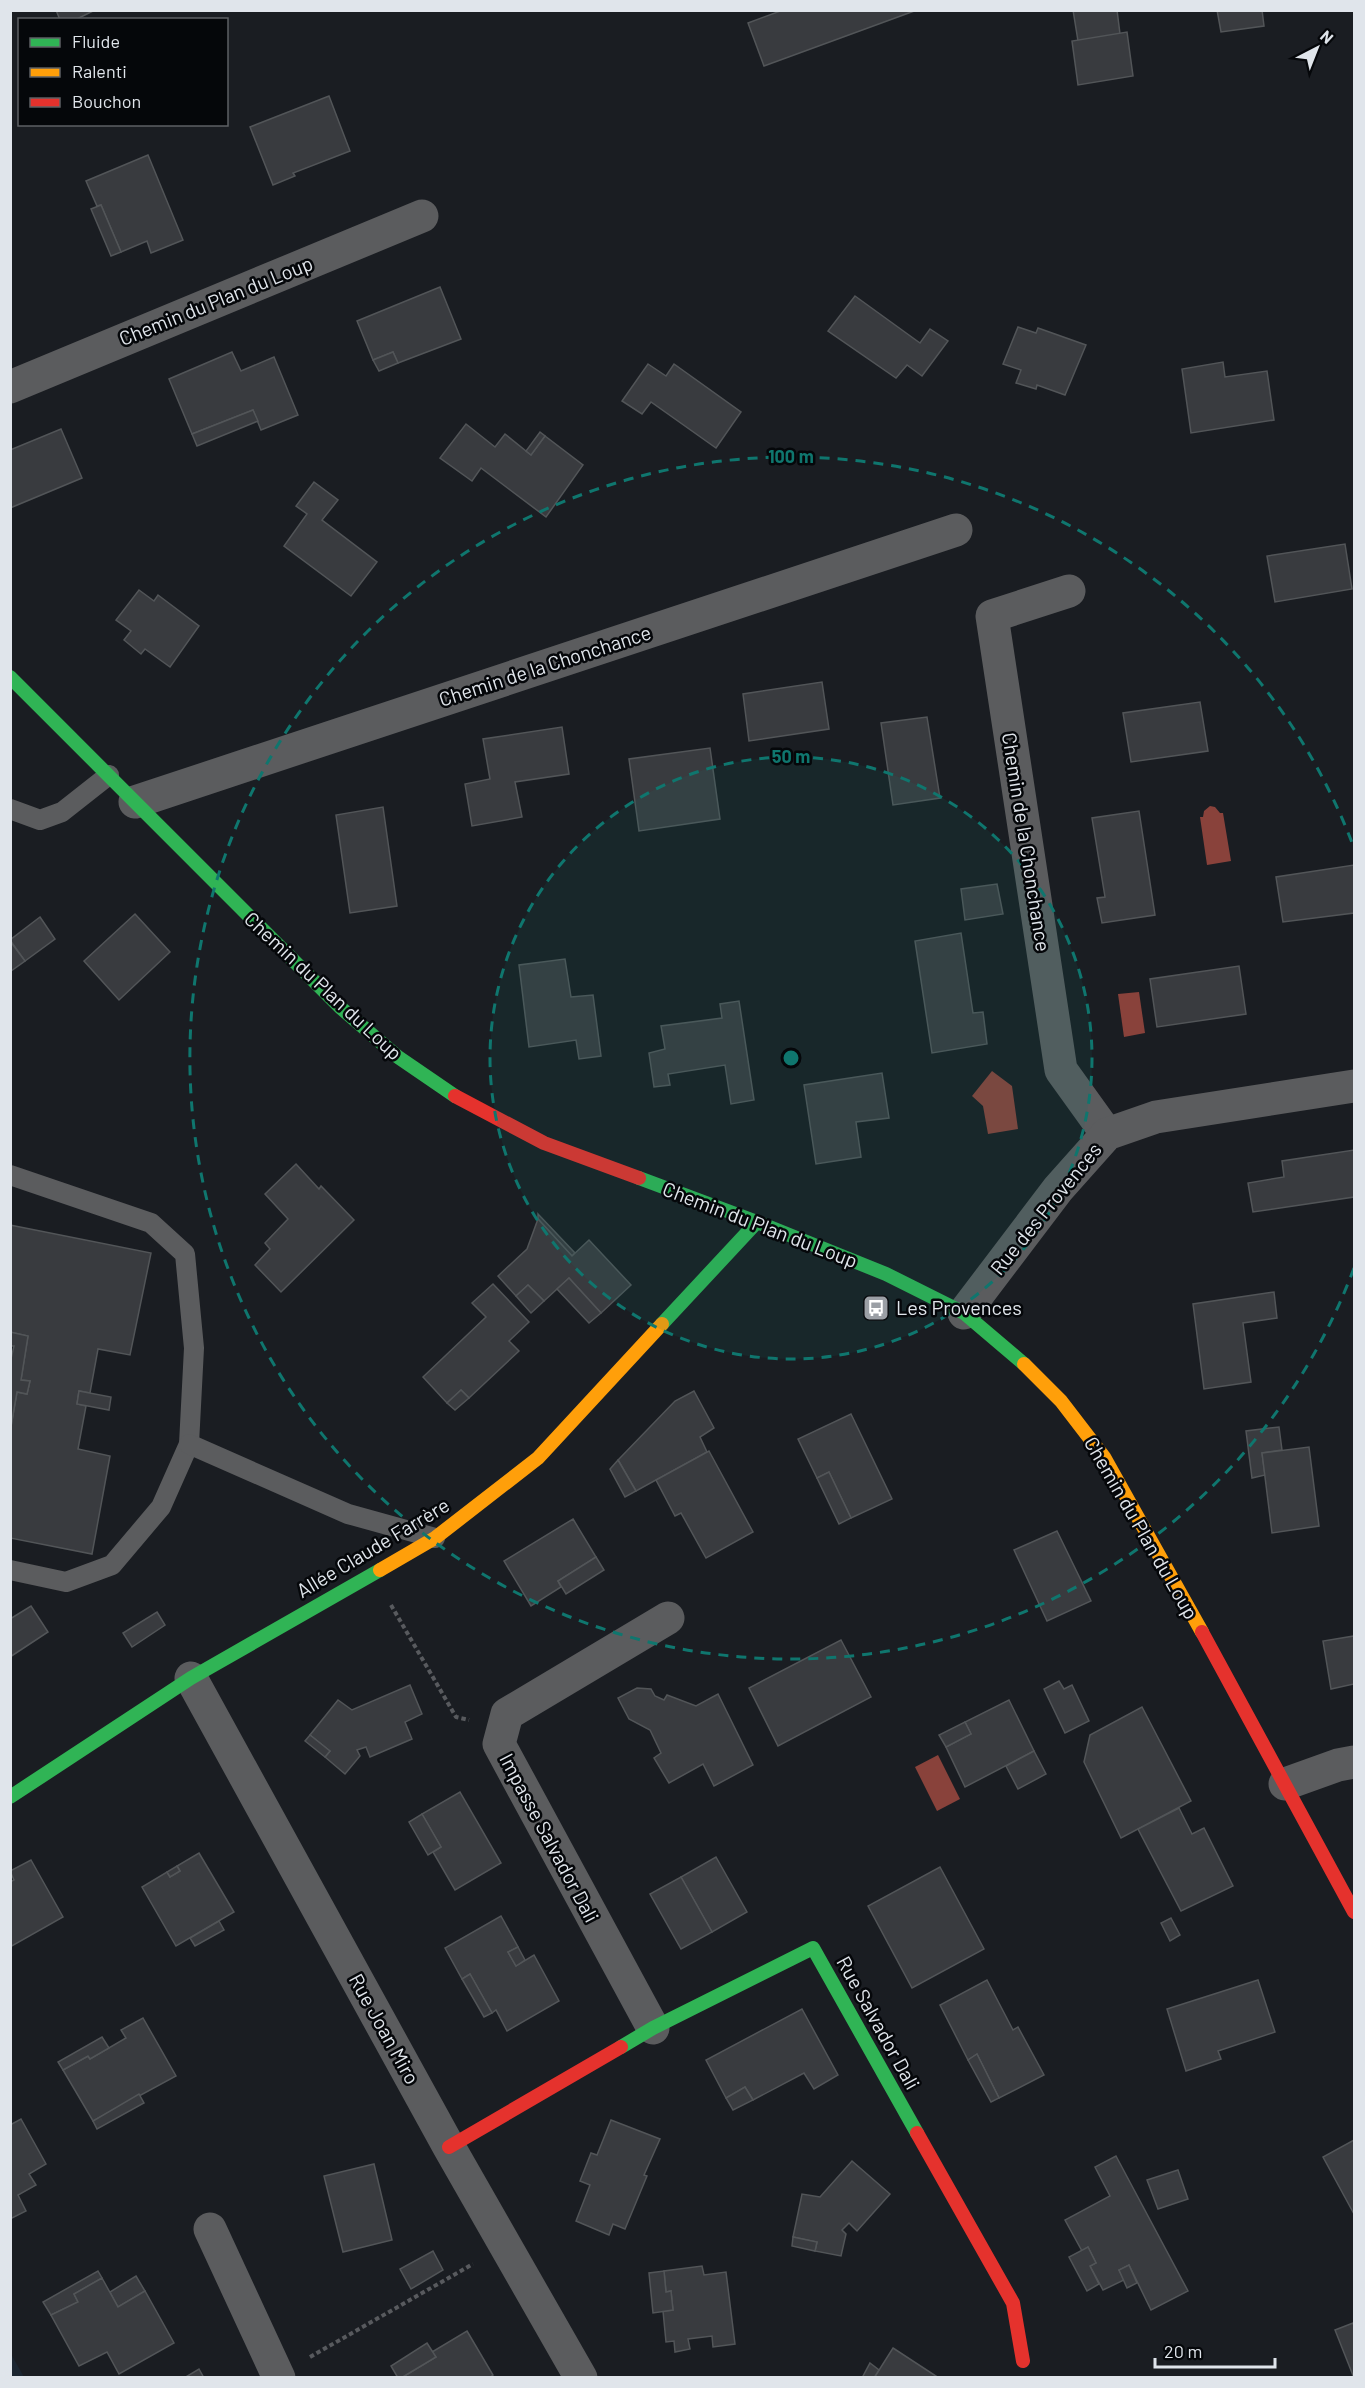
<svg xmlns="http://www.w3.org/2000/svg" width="1365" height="2388" font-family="Barlow,sans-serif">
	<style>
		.built { fill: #1b2530 }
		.water { fill: #89423b }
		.building { fill: #393b3f; stroke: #525558; stroke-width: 1.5 }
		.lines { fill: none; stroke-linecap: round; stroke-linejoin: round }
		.path { stroke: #585a5e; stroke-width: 4; stroke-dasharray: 4.5 3; stroke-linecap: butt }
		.lane { stroke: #5b5c5e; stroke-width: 20 }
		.street { stroke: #5b5c5e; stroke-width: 33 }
		.fast { stroke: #30b455; stroke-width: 14 }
		.slow { stroke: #ff9f0a; stroke-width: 14 }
		.jam { stroke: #e5322d; stroke-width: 14 }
		.ring { fill: none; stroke: #0f766e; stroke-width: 3; stroke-dasharray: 10 8 }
		.labels { text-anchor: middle; stroke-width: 5; stroke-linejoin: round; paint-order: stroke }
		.street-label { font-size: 20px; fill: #e0e5eb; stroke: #05070a }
		.poi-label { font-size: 20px; fill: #e0e5eb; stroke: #05070a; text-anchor: start }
		.centre { fill: #0f766e; stroke: #05070a; stroke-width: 3 }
		.ring-label { font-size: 18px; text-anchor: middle; font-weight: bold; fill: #0f766e; stroke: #05070a; stroke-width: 5; stroke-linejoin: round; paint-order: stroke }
	</style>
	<rect width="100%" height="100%" fill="#1a1d22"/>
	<!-- built -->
	<path class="built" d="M10 2354H11L24 2377H11Z"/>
	<!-- water -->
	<g class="water">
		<path d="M1210 806 1215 807 1220 813H1223L1231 861 1207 865 1200 817H1203L1204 811Z"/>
		<path d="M1139 992 1145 1033 1124 1037 1118 994Z"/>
		<path d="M992 1071 1012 1086 1018 1129 988 1134 983 1106 972 1096Z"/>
		<path d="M938 1755 960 1799 937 1811 915 1767Z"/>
	</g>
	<!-- building -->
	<g class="building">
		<path d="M56 10H95L75 20H60Z"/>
		<path d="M783 10H917L764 66 748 23Z"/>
		<path d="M1073 10H1117L1120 34 1078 41Z"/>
		<path d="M1217 10H1262L1264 26 1221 32Z"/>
		<path d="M1127 32 1133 76 1078 85 1072 41Z"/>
		<path d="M329 96 350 151 293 173 295 176 273 185 250 127Z"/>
		<path d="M148 155 183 240 151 253 147 241 121 252 101 205 97 206 86 181Z"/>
		<path d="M101 205 121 252 111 256 91 209Z"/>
		<path d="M440 287 461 339 398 363 393 352 373 360 357 321Z"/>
		<path d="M855 296 920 343 930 329 948 341 922 376 907 365 896 378 828 331Z"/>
		<path d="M1018 327 1036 333 1038 328 1086 345 1065 395 1037 385 1036 389 1016 383 1021 370 1003 364Z"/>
		<path d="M232 352 241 371 274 357 298 415 261 430 253 410 192 434 169 379Z"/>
		<path d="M393 352 398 363 379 371 373 360Z"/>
		<path d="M1223 362 1225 377 1267 371 1274 420 1191 433 1182 369Z"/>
		<path d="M648 364 666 376 674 364 741 412 716 448 651 402 642 414 622 401Z"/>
		<path d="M253 410 258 421 197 446 192 434Z"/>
		<path d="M466 424 495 447 505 434 531 455 545 436 583 465 546 517 481 468 472 481 440 458Z"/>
		<path d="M61 429 82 478 10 508V450Z"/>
		<path d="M540 432 545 436 531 455 526 451Z"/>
		<path d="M314 482 338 500 322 520 377 562 351 596 284 546 307 514 296 506Z"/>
		<path d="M1345 544 1352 589 1275 602 1267 556Z"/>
		<path d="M139 590 154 601 158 595 199 626 170 667 145 649 141 654 124 640 131 631 116 620Z"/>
		<path d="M822 682 829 729 749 741 743 694Z"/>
		<path d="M1200 702 1208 751 1131 762 1123 713Z"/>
		<path d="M927 717 940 798 893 805 881 723Z"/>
		<path d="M562 727 569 774 515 782 522 817 472 826 465 784 490 779 483 739Z"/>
		<path d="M710 748 720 819 639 831 629 759Z"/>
		<path d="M383 807 397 906 350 913 336 815Z"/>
		<path d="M1139 811 1155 915 1102 923 1097 898 1105 897 1092 818Z"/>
		<path d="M1354 865V913L1283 922 1276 877Z"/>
		<path d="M997 884 1003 914 965 920 961 889Z"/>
		<path d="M135 914 170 952 119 1000 84 961Z"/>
		<path d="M40 917 55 939 25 961 10 940Z"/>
		<path d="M961 933 973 1013 983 1012 987 1044 932 1053 915 941Z"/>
		<path d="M10 941 25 961 11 971H10Z"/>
		<path d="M565 959 571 997 593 995 601 1056 579 1059 576 1040 529 1047 519 965Z"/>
		<path d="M1239 966 1246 1014 1157 1027 1150 979Z"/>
		<path d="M739 1001 754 1100 731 1104 725 1065 668 1074 670 1085 654 1087 649 1053 665 1049 661 1026 722 1018 720 1004Z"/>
		<path d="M882 1073 889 1118 856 1122 861 1157 816 1164 804 1085Z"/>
		<path d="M1354 1150V1197L1253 1212 1248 1183 1284 1177 1282 1161Z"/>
		<path d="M296 1164 319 1189 321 1186 354 1220 281 1292 255 1265 270 1249 265 1243 288 1219 265 1194Z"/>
		<path d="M538 1214 575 1253 572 1256 538 1219Z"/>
		<path d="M538 1219 572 1256 589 1240 631 1285 601 1313 569 1278 544 1301 528 1285 516 1296 498 1276 527 1249Z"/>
		<path d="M10 1225 151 1253 130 1355 98 1349 90 1393 79 1391 77 1404 86 1406 78 1449 110 1456 92 1554 10 1538V1432L17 1392 27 1394 30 1381 21 1380 28 1336 10 1332Z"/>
		<path d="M569 1278 601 1313 589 1323 557 1289Z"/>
		<path d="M493 1284 529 1322 509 1341 519 1351 469 1398 461 1390 447 1403 423 1377 486 1317 472 1303Z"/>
		<path d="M528 1285 544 1301 531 1313 516 1296Z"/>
		<path d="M1274 1292 1277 1318 1243 1323 1251 1382 1204 1389 1193 1304Z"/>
		<path d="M10 1332 28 1336 21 1380 30 1381 27 1394 17 1392 10 1432V1363L14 1346H10Z"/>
		<path d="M461 1390 469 1398 455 1410 447 1403Z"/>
		<path d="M79 1391 111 1397 109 1410 77 1404Z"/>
		<path d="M694 1391 714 1428 700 1437 707 1452 636 1491 618 1460 675 1401Z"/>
		<path d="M851 1414 892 1499 851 1518 829 1472 817 1478 798 1439Z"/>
		<path d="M1279 1427 1282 1450 1262 1453 1265 1475 1252 1478 1246 1431Z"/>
		<path d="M1309 1447 1319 1526 1272 1533 1262 1453Z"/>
		<path d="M709 1451 753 1532 706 1558 681 1513 675 1516 656 1480Z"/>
		<path d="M618 1460 636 1491 625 1497 610 1469Z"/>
		<path d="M829 1472 851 1518 839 1524 817 1478Z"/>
		<path d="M573 1519 596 1557 558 1581 561 1587 531 1606 504 1561Z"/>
		<path d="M1057 1531 1091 1601 1047 1621 1014 1550Z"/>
		<path d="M596 1557 604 1570 566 1594 558 1581Z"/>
		<path d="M31 1606 48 1632 10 1657V1619Z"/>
		<path d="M157 1612 165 1625 132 1647 123 1633Z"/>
		<path d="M1354 1636V1684L1331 1689 1323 1641Z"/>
		<path d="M841 1640 871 1697 778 1746 749 1688Z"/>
		<path d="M1059 1681 1064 1689 1072 1685 1089 1721 1065 1733 1044 1689Z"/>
		<path d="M410 1685 422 1714 405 1722 412 1739 370 1757 366 1747 357 1750 360 1756 345 1774 325 1757 330 1751 310 1735 338 1700 352 1710Z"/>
		<path d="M637 1688 651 1689 655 1696 664 1700 667 1695 696 1706 718 1694 753 1765 714 1786 703 1764 669 1783 654 1758 661 1753 650 1730 629 1719 618 1698Z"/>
		<path d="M1009 1700 1034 1751 965 1787 946 1747 971 1734 965 1722Z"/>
		<path d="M1142 1707 1191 1801 1121 1838 1084 1762 1090 1735Z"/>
		<path d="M965 1722 971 1734 946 1747 939 1735Z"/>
		<path d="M310 1735 330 1751 325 1757 305 1741Z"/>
		<path d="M1034 1751 1046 1774 1018 1789 1006 1766Z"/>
		<path d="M460 1792 501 1863 455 1890 433 1852 441 1847 422 1814Z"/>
		<path d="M1179 1808 1192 1834 1204 1828 1233 1886 1181 1911 1138 1829Z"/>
		<path d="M422 1814 441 1847 428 1855 409 1822Z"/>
		<path d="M199 1853 234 1912 176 1946 142 1887 167 1872 170 1877 180 1871 177 1866Z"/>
		<path d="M716 1857 747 1912 712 1932 681 1877Z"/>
		<path d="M31 1860 63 1917 10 1947V1882L14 1880 10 1871Z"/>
		<path d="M177 1866 180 1871 170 1877 167 1872Z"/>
		<path d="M940 1867 984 1949 912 1988 868 1906Z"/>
		<path d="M681 1877 712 1932 681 1949 650 1894Z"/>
		<path d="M501 1916 518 1947 508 1952 516 1966 534 1955 559 2001 507 2031 496 2010 492 2013 470 1974 462 1979 445 1948Z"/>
		<path d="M1171 1918 1180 1935 1170 1941 1161 1923Z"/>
		<path d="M219 1921 224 1930 195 1946 190 1938Z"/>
		<path d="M518 1947 525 1960 516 1966 508 1952Z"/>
		<path d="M470 1974 492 2013 484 2017 462 1979Z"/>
		<path d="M987 1980 1013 2030 1018 2027 1044 2075 999 2098 977 2054 968 2060 940 2005Z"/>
		<path d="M1258 1980 1275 2032 1218 2051 1221 2059 1186 2071 1167 2009Z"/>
		<path d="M802 2009 838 2075 814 2089 804 2073 753 2100 745 2087 726 2098 706 2060Z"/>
		<path d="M143 2018 176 2076 93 2121 63 2070 88 2056 90 2059 126 2038 121 2030Z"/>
		<path d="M102 2037 109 2048 90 2059 88 2056 63 2070 58 2062Z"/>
		<path d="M977 2054 999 2098 991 2102 968 2060Z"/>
		<path d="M745 2087 753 2100 733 2110 726 2098Z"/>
		<path d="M139 2094 144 2103 97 2129 93 2121Z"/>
		<path d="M21 2119 46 2164 29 2174 36 2185 18 2195 26 2211 10 2219V2125Z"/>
		<path d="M611 2120 660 2139 644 2175 647 2176 625 2229 613 2224 609 2235 576 2221 590 2185 580 2181 591 2153 597 2155Z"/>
		<path d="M1354 2140V2214L1323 2157Z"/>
		<path d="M1116 2156 1188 2291 1151 2310 1129 2265 1119 2270 1124 2280 1103 2290 1090 2266 1096 2263 1088 2247 1082 2251 1065 2220 1110 2196 1095 2167Z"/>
		<path d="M852 2161 890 2194 857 2231 849 2223 842 2230 846 2234 841 2256 815 2251 817 2242 793 2237 802 2194 820 2197Z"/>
		<path d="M374 2164 392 2240 343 2252 324 2176Z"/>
		<path d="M1178 2170 1188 2199 1158 2209 1147 2180Z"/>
		<path d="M793 2237 817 2242 815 2251 792 2246Z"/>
		<path d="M1088 2247 1096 2263 1090 2266 1099 2284 1087 2291 1069 2257Z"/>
		<path d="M433 2251 443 2270 411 2289 400 2269Z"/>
		<path d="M1129 2265 1137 2283 1127 2288 1119 2270Z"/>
		<path d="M702 2266 704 2275 726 2272 735 2344 713 2347 712 2336 688 2339 690 2349 675 2352 674 2341 666 2342 663 2311 673 2310 671 2291 666 2292 664 2271Z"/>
		<path d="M98 2271 102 2278 74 2294 78 2302 51 2315 43 2302Z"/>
		<path d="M664 2271 666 2292 671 2291 673 2310 653 2313 649 2273Z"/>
		<path d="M136 2276 145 2291 118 2307 110 2292Z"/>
		<path d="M102 2278 118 2307 145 2291 174 2343 119 2374 107 2352 79 2366 51 2315 78 2302 74 2294Z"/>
		<path d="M1353 2323 1354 2326V2378L1335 2330Z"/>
		<path d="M467 2331 493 2375 489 2378H401L436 2357 432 2352Z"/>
		<path d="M427 2343 436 2357 401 2378H398L391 2366Z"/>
		<path d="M893 2348 939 2378H874Z"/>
		<path d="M870 2363 879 2370 874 2378H862Z"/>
		<path d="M199 2369 204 2378H184Z"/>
	</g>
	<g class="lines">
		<!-- path -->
		<g class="path">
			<path d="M391 1605 456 1717 469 1720"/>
			<path d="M310 2357 473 2264"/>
		</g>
		<!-- lane -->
		<g class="lane">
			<path d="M10 809 40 820 62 812 109 775"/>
			<path d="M10 1175 151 1223 185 1254 194 1348 189 1444 161 1507 112 1565 66 1582 10 1570"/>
			<path d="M189 1444 348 1514 435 1538"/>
		</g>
		<!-- street -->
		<g class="street">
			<path d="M10 387 422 216"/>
			<path d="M1069 591 992 616 1061 1070 1107 1134"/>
			<path d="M135 802 956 530"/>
			<path d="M964 1313 1058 1189 1107 1134 1156 1117 1354 1086"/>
			<path d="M191 1678 449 2147 581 2378"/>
			<path d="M1285 1784 1338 1765 1354 1762"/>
			<path d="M653 2028 499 1744 507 1714 668 1618"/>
			<path d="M210 2229 279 2378"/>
		</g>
		<!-- fast -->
		<g class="fast">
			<path d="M10 677 341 1008 398 1057 455 1096"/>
			<path d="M639 1178 757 1222 886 1274 964 1313 1024 1364"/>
			<path d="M662 1324 757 1222"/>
			<path d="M10 1797 191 1678 380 1570"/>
			<path d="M621 2047 653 2028 813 1948 917 2133"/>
		</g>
		<!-- slow -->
		<g class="slow">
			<path d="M1024 1364 1061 1401 1104 1457 1202 1632"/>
			<path d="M380 1570 435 1538 538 1458 662 1324"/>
		</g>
		<!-- jam -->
		<g class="jam">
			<path d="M455 1096 544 1143 639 1178"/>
			<path d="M1202 1632 1354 1912"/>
			<path d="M917 2133 1013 2303 1023 2361"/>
			<path d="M449 2147 621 2047"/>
		</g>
	</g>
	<!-- distance rings -->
	<circle cx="791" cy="1058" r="301" fill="#0f766e" fill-opacity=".12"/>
	<g class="ring">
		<circle cx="791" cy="1058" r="301"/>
		<path d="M1354 1268A601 601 0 1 1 1354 848"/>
	</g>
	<!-- icons -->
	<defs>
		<g id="bus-square" transform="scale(1.35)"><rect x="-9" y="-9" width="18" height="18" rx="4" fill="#9b9fa5" stroke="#05070a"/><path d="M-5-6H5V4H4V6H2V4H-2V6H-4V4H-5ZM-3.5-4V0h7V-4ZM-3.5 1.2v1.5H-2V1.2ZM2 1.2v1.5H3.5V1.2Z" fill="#fff"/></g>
	</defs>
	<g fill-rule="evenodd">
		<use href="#bus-square" x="876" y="1308"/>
	</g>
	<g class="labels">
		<!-- street labels -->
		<g class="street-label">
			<text transform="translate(216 301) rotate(-22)" y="7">Chemin du Plan du Loup</text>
			<text transform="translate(545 666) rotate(-18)" y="7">Chemin de la Chonchance</text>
			<text transform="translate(1026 842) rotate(81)" y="7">Chemin de la Chonchance</text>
			<text transform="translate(323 986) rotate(43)" y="7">Chemin du Plan du Loup</text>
			<text transform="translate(1046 1209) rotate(-51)" y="7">Rue des Provences</text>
			<text transform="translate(760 1225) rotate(21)" y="7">Chemin du Plan du Loup</text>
			<text transform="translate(1141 1528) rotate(60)" y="7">Chemin du Plan du Loup</text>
			<text transform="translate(373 1548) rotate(-31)" y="7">Allée Claude Farrère</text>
			<text transform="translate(549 1838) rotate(62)" y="7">Impasse Salvador Dali</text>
			<text transform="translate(878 2023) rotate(61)" y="7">Rue Salvador Dali</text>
			<text transform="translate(384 2029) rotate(61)" y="7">Rue Joan Miro</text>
		</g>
		<!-- poi labels -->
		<g class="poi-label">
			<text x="896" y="1315">Les Provences</text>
		</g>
	</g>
	<circle cx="791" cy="1058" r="9" class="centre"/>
	<g class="ring-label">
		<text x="791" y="463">100 m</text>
		<text x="791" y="763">50 m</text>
	</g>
	<!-- border -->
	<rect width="1365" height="2388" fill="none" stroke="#e0e5eb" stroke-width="24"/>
	<!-- legend -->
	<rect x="18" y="18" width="210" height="108" fill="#05070a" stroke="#5d6064" stroke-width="1.5"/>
	<rect x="30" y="38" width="30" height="9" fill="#30b455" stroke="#5d6064" stroke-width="1.5"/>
	<text x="72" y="48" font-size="18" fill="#e0e5eb">Fluide</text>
	<rect x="30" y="68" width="30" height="9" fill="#ff9f0a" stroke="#5d6064" stroke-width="1.5"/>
	<text x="72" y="78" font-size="18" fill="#e0e5eb">Ralenti</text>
	<rect x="30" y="98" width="30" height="9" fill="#e5322d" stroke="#5d6064" stroke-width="1.5"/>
	<text x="72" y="108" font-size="18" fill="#e0e5eb">Bouchon</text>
	<!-- north arrow -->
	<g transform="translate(1317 48) rotate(42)" stroke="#05070a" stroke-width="4.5" paint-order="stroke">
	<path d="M0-4.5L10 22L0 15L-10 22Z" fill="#e0e5eb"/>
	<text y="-9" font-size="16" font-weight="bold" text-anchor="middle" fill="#e0e5eb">N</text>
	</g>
	<!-- scale -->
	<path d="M1155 2358v9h120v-9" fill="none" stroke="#e0e5eb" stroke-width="3"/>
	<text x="1164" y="2358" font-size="18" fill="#e0e5eb" stroke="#05070a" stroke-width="4.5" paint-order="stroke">20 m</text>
</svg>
